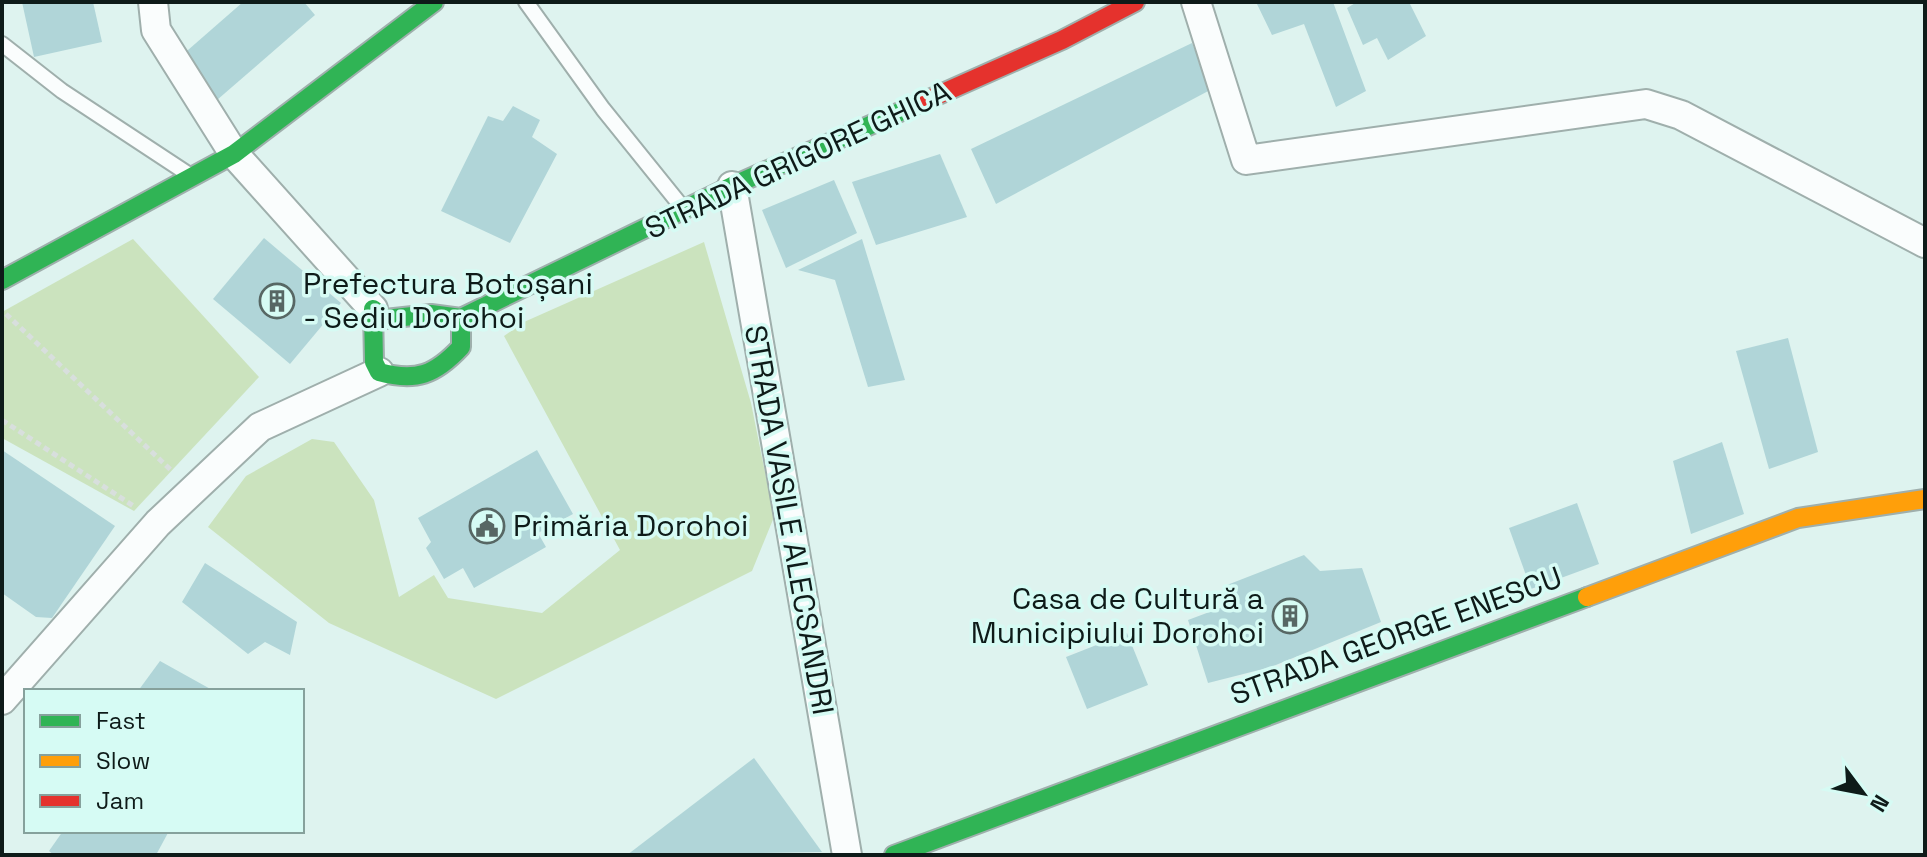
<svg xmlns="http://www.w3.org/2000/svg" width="1927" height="857" font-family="'Space Grotesk',sans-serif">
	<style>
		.green { fill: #cbe3be }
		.building { fill: #b0d5d8 }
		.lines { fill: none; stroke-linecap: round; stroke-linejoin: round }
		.lane-casing { stroke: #9fafac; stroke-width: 18 }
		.street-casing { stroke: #9fafac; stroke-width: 32 }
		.fast-casing { stroke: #9fafac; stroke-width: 22 }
		.slow-casing { stroke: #9fafac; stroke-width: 22 }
		.jam-casing { stroke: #9fafac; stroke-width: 22 }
		.path { stroke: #d8dfdd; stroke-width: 5; stroke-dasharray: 6 4; stroke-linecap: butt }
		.lane { stroke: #fafdfd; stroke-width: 14 }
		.street { stroke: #fafdfd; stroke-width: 28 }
		.fast { stroke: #30b455; stroke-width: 18 }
		.slow { stroke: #ff9f0a; stroke-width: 18 }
		.jam { stroke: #e5322d; stroke-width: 18 }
		.labels { text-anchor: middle; stroke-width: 7; stroke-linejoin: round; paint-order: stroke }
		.street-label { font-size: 30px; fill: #0e1b19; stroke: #d6fbf4 }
		.poi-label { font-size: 30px; fill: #0e1b19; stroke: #d6fbf4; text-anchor: start }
	</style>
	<rect width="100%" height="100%" fill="#def3ef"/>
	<!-- green -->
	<g class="green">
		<path d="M133 239 259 377 134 511 2 438V312Z"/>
		<path d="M704 242 751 403 774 517 752 571 496 699 329 623 208 527 246 476 312 439 334 442 374 500 399 597 434 575 448 598 542 613 620 550 504 336 524 322Z"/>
	</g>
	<!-- building -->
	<g class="building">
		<path d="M22 2H93L102 42 34 57Z"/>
		<path d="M243 2H304L315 15 217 100 180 57Z"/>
		<path d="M1256 2H1333L1366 91 1336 107 1304 24 1272 35Z"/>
		<path d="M1357 2H1409L1426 36 1388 60 1377 38 1363 45 1347 8Z"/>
		<path d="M1192 43 1212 89 996 204 971 149Z"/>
		<path d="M513 106 540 120 532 137 557 154 510 243 441 211 488 116 503 121Z"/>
		<path d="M940 154 967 217 876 245 852 182Z"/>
		<path d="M834 180 857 233 786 268 762 210Z"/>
		<path d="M264 238 341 303 290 364 213 299Z"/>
		<path d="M862 239 905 380 868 387 835 280 798 270Z"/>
		<path d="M1788 338 1818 452 1769 469 1736 351Z"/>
		<path d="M1722 442 1744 514 1691 534 1673 461Z"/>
		<path d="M2 450 115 526 52 618 36 617 2 593Z"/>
		<path d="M537 450 573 514 538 533 546 547 474 588 463 568 444 579 426 548 431 542 418 518Z"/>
		<path d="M1577 503 1599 564 1531 589 1509 528Z"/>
		<path d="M1304 555 1320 571 1362 568 1381 622 1271 667 1208 683 1188 620 1236 602 1227 585Z"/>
		<path d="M205 563 297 622 290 655 265 642 248 654 182 602Z"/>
		<path d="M1127 633 1148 685 1087 709 1066 657Z"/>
		<path d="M160 661 214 691H138Z"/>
		<path d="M754 758 822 852 627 855Z"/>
		<path d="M63 831H169L156 855H54L49 851Z"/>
	</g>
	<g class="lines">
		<!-- lane casing -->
		<g class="lane-casing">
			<g id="lane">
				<path d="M526 2 603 109 682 207"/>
				<path d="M2 44 62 91 188 174"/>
			</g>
		</g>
		<!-- street casing -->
		<g class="street-casing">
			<g id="street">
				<path d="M153 2 156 30 234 154 373 309"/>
				<path d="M1196 2 1246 160 1646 104 1681 115 1925 243"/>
				<path d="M732 186 847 855"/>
				<path d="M2 700 158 523 260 427 379 372"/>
			</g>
		</g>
		<!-- fast casing -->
		<g class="fast-casing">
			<g id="fast">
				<path d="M2 280 234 154 434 2"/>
				<path d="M461 318 431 314 385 319 373 309 374 362 379 372C416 382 435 375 461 347V318L732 186 918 104"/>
				<path d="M894 855 1587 597"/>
			</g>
		</g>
		<!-- slow casing -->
		<g class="slow-casing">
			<path id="slow" d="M1587 597 1798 518 1925 499"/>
		</g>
		<!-- jam casing -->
		<g class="jam-casing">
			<path id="jam" d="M918 104 1062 40 1135 2"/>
		</g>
		<!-- path -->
		<g class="path">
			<path d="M6 314 173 472"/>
			<path d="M2 420 135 507"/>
		</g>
		<!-- lane -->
		<use href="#lane" class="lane"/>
		<!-- street -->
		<use href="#street" class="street"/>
		<!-- fast -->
		<use href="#fast" class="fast"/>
		<!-- slow -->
		<use href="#slow" class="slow"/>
		<!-- jam -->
		<use href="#jam" class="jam"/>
	</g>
	<!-- icons -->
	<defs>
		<g id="building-ring" transform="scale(1.8)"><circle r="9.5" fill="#d6fbf4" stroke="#576764" stroke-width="1.5"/><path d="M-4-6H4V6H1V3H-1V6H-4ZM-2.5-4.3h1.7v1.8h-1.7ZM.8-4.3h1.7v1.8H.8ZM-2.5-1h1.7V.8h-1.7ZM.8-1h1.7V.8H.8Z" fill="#576764"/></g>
		<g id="civic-ring" transform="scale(1.8)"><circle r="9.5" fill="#d6fbf4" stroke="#576764" stroke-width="1.5"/><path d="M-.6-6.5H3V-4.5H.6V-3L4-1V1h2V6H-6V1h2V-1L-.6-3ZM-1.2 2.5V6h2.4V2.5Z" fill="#576764"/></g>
	</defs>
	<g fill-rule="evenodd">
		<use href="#building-ring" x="277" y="301"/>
		<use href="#civic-ring" x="487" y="526"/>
		<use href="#building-ring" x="1290" y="616"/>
	</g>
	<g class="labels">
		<!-- street labels -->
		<g class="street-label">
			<text transform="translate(798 160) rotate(-25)" y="10">STRADA GRIGORE GHICA</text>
			<text transform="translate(789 520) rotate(80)" y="10">STRADA VASILE ALECSANDRI</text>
			<text transform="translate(1396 636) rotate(-20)" y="10">STRADA GEORGE ENESCU</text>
		</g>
		<!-- poi labels -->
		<g class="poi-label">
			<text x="303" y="294">Prefectura Botoșani<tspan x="303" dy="34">- Sediu Dorohoi</tspan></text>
			<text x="513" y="536">Primăria Dorohoi</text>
			<text x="1264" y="609" text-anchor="end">Casa de Cultură a<tspan x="1264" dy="34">Municipiului Dorohoi</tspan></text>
		</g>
	</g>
	<!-- border -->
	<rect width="1927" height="857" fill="none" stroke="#0e1b19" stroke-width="8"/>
	<!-- legend -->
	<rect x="24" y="689" width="280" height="144" fill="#d6fbf4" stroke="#86a19c" stroke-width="2"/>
	<rect x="40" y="715" width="40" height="12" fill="#30b455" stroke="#86a19c" stroke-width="2"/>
	<text x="96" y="729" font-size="24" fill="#0e1b19">Fast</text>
	<rect x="40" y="755" width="40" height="12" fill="#ff9f0a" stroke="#86a19c" stroke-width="2"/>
	<text x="96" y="769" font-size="24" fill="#0e1b19">Slow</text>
	<rect x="40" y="795" width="40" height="12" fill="#e5322d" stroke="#86a19c" stroke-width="2"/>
	<text x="96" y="809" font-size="24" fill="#0e1b19">Jam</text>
	<!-- north arrow -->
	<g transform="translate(1863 793) rotate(122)" stroke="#d6fbf4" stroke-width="6" paint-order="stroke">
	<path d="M0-6L14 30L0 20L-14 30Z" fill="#0e1b19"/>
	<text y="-12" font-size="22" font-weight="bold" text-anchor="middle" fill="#0e1b19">N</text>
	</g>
</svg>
